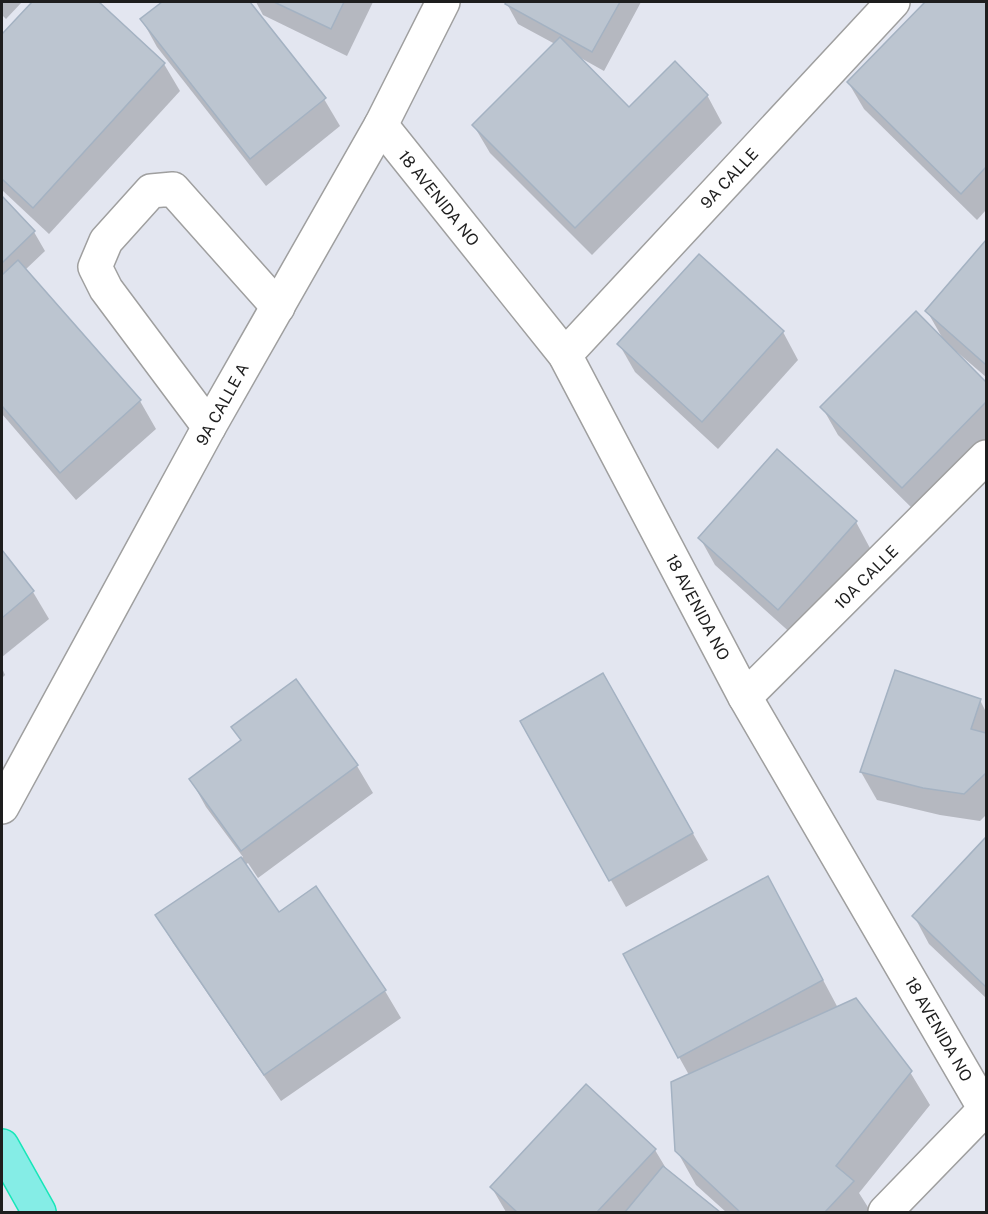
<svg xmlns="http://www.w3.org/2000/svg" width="988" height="1214" font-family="'Public Sans',sans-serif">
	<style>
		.shadow { fill: #0003 }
		.building { fill: #bcc5d0; stroke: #a4b2c2; stroke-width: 1.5 }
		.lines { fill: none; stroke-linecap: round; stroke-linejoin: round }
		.minor-casing { stroke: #9f9f9f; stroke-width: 36 }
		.highway-casing { stroke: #17e6b8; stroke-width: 36 }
		.minor { stroke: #fff; stroke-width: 33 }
		.highway { stroke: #85ede6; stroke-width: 33 }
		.labels { text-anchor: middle; stroke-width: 5; stroke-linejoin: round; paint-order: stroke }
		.street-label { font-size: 16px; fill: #1e1e1e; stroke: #fff }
	</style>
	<rect width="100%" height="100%" fill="#e3e6f0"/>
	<!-- shadow -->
	<g class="shadow">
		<path d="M2 2H22L6 19 2 15Z"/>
		<path d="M34 2H97L164 64 180 91 49 234 2 190V37Z"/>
		<path d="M164 2H248L324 99 340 126 266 186 157 47 142 20Z"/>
		<path d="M256 2H373L347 56 263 15Z"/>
		<path d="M508 2H641L604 71 579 57 629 109 707 95 722 123 592 255 490 153 474 126 555 44 518 24 507 4Z"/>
		<path d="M927 2H986V210L977 220 864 109 848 82Z"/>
		<path d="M2 198 34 232 45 251 25 270 140 401 156 429 76 500 2 414Z"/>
		<path d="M986 243V377L957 352 956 353 986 384V445L918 514 838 435 822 407 943 339 927 311Z"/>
		<path d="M783 332 798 360 718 449 635 372 619 344Z"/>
		<path d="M856 522 871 550 794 636 715 565 700 538Z"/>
		<path d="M2 553 33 592 49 619 2 657Z"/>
		<path d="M2 668 5 675 2 678Z"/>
		<path d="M603 675 708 860 626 907 522 722Z"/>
		<path d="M295 681 357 766 373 793 258 878 248 863 245 865 279 914 316 888 385 991 401 1018 281 1101 173 943 157 916 243 857 206 807 191 780 242 742 233 727Z"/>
		<path d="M980 700 986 712V815L980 821 940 815 877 800 861 772Z"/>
		<path d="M986 839V998L929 944 914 916Z"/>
		<path d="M783 905 838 1008 910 1072 930 1105 859 1193 871 1212H726L696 1185 677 1151 689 1075 679 1057Z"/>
		<path d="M655 1150 667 1170 718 1212H506L492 1188Z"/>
	</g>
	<!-- building -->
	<g class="building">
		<path d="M32 2H99L165 63 33 208 2 179V34Z"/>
		<path d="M162 2H250L326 98 250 159 140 19Z"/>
		<path d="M274 2H344L331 29Z"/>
		<path d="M506 2H620L592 52 505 4Z"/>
		<path d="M925 2H986V167L961 194 847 82Z"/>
		<path d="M560 37 629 107 675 61 708 95 575 228 472 125Z"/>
		<path d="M2 196 35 231 2 263Z"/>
		<path d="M986 240V363L985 364 925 311Z"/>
		<path d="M699 254 784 331 702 422 617 344Z"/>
		<path d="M18 260 141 400 60 473 2 406V275Z"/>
		<path d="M916 311 986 382V402L902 488 820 407Z"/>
		<path d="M777 449 857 521 778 610 698 538Z"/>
		<path d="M2 550 34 591 2 618Z"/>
		<path d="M895 670 981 699 971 729 986 733V773L964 794 923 788 860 772Z"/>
		<path d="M603 673 693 833 609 881 520 721Z"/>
		<path d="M296 679 358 765 241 851 189 779 241 740 231 727Z"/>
		<path d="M986 837V987L912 916Z"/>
		<path d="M241 857 279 912 316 886 386 990 264 1075 155 915Z"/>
		<path d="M768 876 823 980 678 1058 623 954Z"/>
		<path d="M856 998 912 1071 836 1166 854 1181 825 1212H740L675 1151 671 1082Z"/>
		<path d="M586 1084 656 1149 597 1212H517L490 1187Z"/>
		<path d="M663 1166 720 1212H625Z"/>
	</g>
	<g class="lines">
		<!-- minor casing -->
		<g class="minor-casing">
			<g id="minor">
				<path d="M381 125 565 355 745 697 986 1111"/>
				<path d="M565 355 893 2"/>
				<path d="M209 427 106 289 95 267 106 241 151 191 173 189 278 307"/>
				<path d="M745 697 986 457"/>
				<path d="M2 807 209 427 381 125 443 2"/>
				<path d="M885 1212 986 1108"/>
			</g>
		</g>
		<!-- highway casing -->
		<g class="highway-casing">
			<path id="highway" d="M2 1146 39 1212"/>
		</g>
		<!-- minor -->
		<use href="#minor" class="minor"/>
		<!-- highway -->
		<use href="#highway" class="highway"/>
	</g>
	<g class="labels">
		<!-- street labels -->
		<g class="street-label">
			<text transform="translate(729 178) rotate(-47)" y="6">9A CALLE</text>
			<text transform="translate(439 198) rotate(51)" y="6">18 AVENIDA NO</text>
			<text transform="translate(222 404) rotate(-61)" y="6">9A CALLE A</text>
			<text transform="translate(866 577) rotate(-45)" y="6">10A CALLE</text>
			<text transform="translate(698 607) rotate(62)" y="6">18 AVENIDA NO</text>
			<text transform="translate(939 1029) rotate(60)" y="6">18 AVENIDA NO</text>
		</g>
	</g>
	<!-- border -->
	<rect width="988" height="1214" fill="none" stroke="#1e1e1e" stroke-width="6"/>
</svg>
